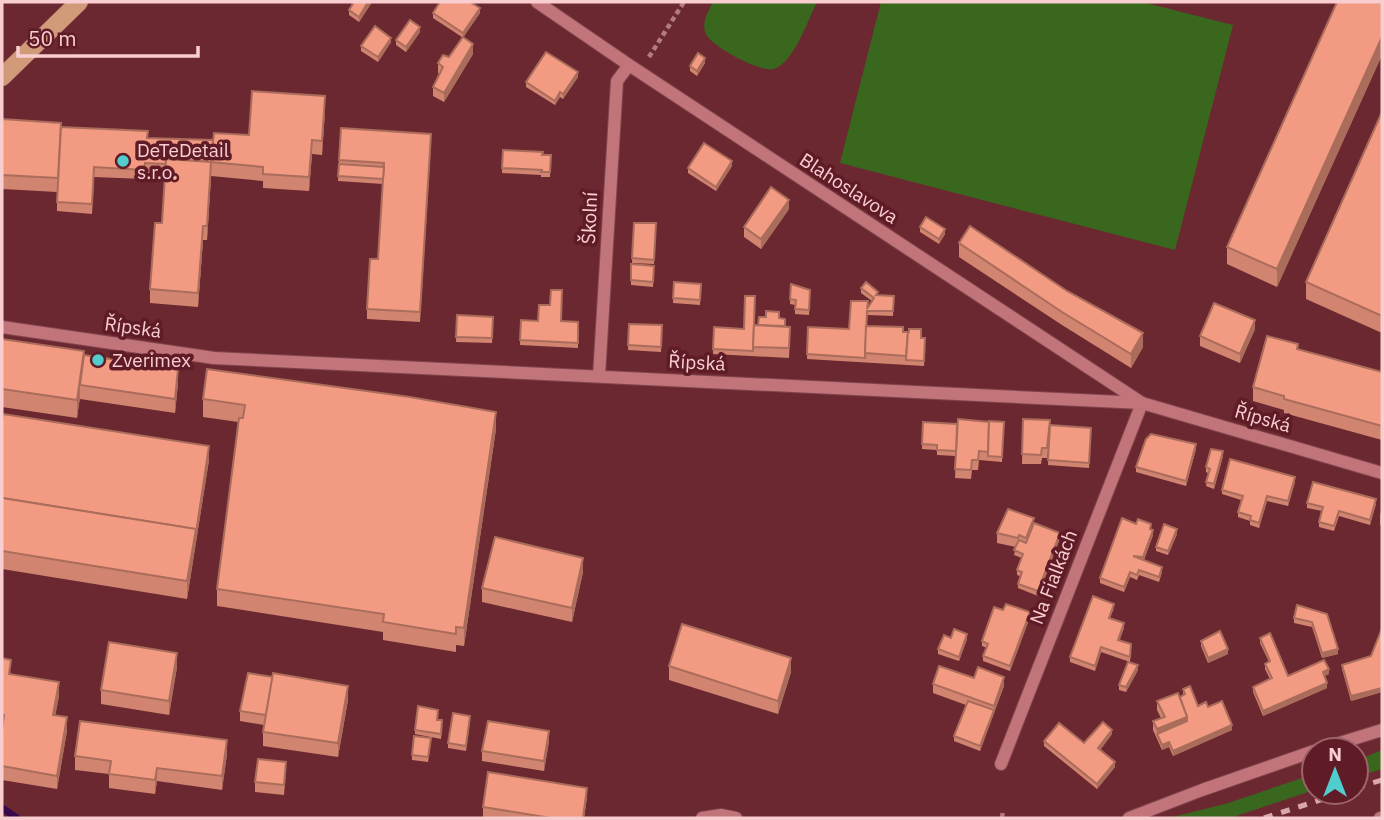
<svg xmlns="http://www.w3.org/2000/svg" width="1384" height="820" font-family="'IBM Plex Sans',sans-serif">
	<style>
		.green { fill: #39671d }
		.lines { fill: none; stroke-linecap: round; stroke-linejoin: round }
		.stream { stroke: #380848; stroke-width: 7 }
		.minor-casing { stroke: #81454e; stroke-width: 14 }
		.major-casing { stroke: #81454e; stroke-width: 19 }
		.path { stroke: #b27b80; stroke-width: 4.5; stroke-dasharray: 5 3.5; stroke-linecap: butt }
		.minor { stroke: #c17479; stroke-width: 12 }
		.major { stroke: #d19a78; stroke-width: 18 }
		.rail { stroke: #d8a7aa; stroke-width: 5; stroke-dasharray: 9 9; stroke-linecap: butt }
		.wall { fill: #d18470 }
		.shaded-wall { fill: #aa6c5b }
		.building { fill: #f39a82; stroke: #aa6c5b; stroke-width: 2 }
		.poi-dot { fill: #52cdce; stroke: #5f1c26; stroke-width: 2.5 }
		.labels { text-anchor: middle; stroke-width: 7; stroke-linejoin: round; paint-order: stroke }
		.poi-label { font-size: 19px; fill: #f9ced0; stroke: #5f1c26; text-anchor: start }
		.street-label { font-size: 19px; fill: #f9ced0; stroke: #5f1c26 }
	</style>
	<rect width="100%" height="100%" fill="#6c2830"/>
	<!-- green -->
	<g class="green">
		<path d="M713 2H817C808 20 794 62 774 69 761 73 709 46 705 32 702 21 708 12 713 2Z"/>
		<path d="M881 2H1142L1233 25 1175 250 840 163Z"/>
		<path d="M1382 750V769L1356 777V761Z"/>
		<path d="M1314 774V790L1230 818H1168L1225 804Z"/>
	</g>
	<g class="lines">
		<!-- stream -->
		<path class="stream" d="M2 808 17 818"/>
		<!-- minor casing -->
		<g class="minor-casing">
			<g id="minor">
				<path d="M537 2 629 65 1142 403 1001 764"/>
				<path d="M2 327 214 358 1142 403 1382 473"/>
				<path d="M599 376 617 81 629 65"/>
				<path d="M1317 750 1382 730"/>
				<path d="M702 818 721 815 736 818"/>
				<path d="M1129 818 1202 790 1314 751"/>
				<path d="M1380 818H1382"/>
			</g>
		</g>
		<!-- major casing -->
		<g class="major-casing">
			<path id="major" d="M2 77 79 2"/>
		</g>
		<!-- path -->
		<g class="path">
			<path d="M649 57 684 2"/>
			<path d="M1002 818 1003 810"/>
		</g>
		<!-- minor -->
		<use href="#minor" class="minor"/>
		<!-- major -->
		<use href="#major" class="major"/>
		<!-- rail -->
		<g class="rail">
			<path d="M1356 788 1382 780"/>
			<path d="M1264 818 1345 792"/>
		</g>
	</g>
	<!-- wall -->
	<g class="wall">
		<path d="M354 2H372L359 22 349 15V10Z"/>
		<path d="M1382 2V55L1277 287 1227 264V247Z"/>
		<path d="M433 13H480L463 37 473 54 444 102 433 96V87L440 74 438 73V63L449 57 462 37 433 18Z"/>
		<path d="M420 32 406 52 396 45V40Z"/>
		<path d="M391 42 378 62 361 51V46Z"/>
		<path d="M705 63 697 76 690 71V66Z"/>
		<path d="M578 77 563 99 560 97 555 105 526 87V82Z"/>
		<path d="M325 110 322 155 312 154 309 191 263 188V181L211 176 207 240H203L198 307 150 303V289L162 223 165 174 145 173 144 179 94 177 92 214 57 211V192L2 189V119L148 138 213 140 249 135Z"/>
		<path d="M1382 112V333L1306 299V282Z"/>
		<path d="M431 143 420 322 367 319V309L378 259 383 184 338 181 339 160Z"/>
		<path d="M503 150 551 155 550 177H541V175L502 173Z"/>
		<path d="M732 166 716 191 688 173V168Z"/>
		<path d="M789 209 761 249 744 237V227Z"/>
		<path d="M634 223H656L654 264 632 263Z"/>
		<path d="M920 227 945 234 939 244 920 232Z"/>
		<path d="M959 243 1143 347 1131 368 1062 325 959 257Z"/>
		<path d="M631 264 654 266 653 287 631 285Z"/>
		<path d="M674 282 701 284 700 305 673 303Z"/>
		<path d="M791 284 810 290 809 315 795 314V305L790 304Z"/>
		<path d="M861 288 878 295 894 296 893 316 867 315V326L925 338 924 366 807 359 808 327 849 329 867 308 872 301 861 293Z"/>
		<path d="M457 315 493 317 492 343 456 342Z"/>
		<path d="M779 318 790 336 789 358 713 354 714 327 744 329Z"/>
		<path d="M521 320 578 322V348L520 345Z"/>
		<path d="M629 324 662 325 661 352 628 350Z"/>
		<path d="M1255 329 1240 363 1200 346V336Z"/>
		<path d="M2 339 84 355 178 383 175 413 80 399V397L77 418 2 407Z"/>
		<path d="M1298 349 1382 372V440L1284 413V410L1253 401V387Z"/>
		<path d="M203 399 496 429 464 646 456 645V652L383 640V632L217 606V589L238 422 203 417Z"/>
		<path d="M1023 419 1050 425 1091 428 1089 468 1048 465 1049 442 1047 458H1042L1041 464H1022Z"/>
		<path d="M2 420 209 460 187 599 2 569Z"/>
		<path d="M923 422 957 424 1004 422 1002 462 979 460 978 470H972L971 479 955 478 956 456 937 455V450L922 449Z"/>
		<path d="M1196 449 1186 486 1136 472V467Z"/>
		<path d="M1223 456 1214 489 1206 486 1208 473 1206 472V467Z"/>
		<path d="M1295 482 1288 506 1267 501 1259 528 1250 525V521L1238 517V512L1241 500 1222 494V490Z"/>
		<path d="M1307 503 1376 504 1370 525 1339 516 1334 531 1319 527V522L1322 511 1307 508Z"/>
		<path d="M1382 508V525H1380V515Z"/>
		<path d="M1034 523 1060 538 1038 596 1018 588V584L1020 576 1017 575V570L1022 558 1014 555 1016 547 997 543V533Z"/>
		<path d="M1151 529 1153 535 1144 560 1162 572 1159 582 1139 575 1137 580 1130 577 1124 592 1100 583V578Z"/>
		<path d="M1177 534 1168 555 1156 551V547Z"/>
		<path d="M583 572 572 622 482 602V588Z"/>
		<path d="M1114 608 1110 618 1124 628 1119 640 1131 644 1130 662 1101 652 1095 671 1070 662V657Z"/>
		<path d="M1003 610 1030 617 1010 671 983 661V656L987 648 982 646V641Z"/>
		<path d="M1327 614 1338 654 1322 658 1312 627 1294 623V618Z"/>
		<path d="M1382 628V692L1351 701 1342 669V665L1371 656Z"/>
		<path d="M951 638 967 639 959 661 938 654V649Z"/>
		<path d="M1260 638 1288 676 1329 674 1324 676 1327 688 1263 716 1253 692V687L1270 679 1265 669V664L1269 662 1260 643Z"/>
		<path d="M1201 641 1228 654 1208 663 1201 646Z"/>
		<path d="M2 658 11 674 59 696 55 715 67 731 57 789 2 780Z"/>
		<path d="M669 666 791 672 778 714 669 680Z"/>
		<path d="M177 667 169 715 101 704V690Z"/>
		<path d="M1138 670 1126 692 1119 690V685Z"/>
		<path d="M974 678 1004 686 980 751 954 741V736L966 705 933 693V684Z"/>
		<path d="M1183 689 1198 706 1208 707 1232 730 1173 756 1169 747 1162 750 1153 730V721L1161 718 1157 710V701L1180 697 1183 695Z"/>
		<path d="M348 700 338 757 263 746V732L264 725 240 721V711Z"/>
		<path d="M470 721 466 751 448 748V743Z"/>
		<path d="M442 725 441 739 415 734V730Z"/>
		<path d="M1112 734 1100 750 1115 767 1097 789 1044 746V741L1084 743Z"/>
		<path d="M549 741 544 771 482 761V751Z"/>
		<path d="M431 743 428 762 412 760V755Z"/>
		<path d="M227 754 222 790 157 781 155 794 109 788V774L75 770V756Z"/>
		<path d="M286 771 284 795 255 792V782Z"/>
		<path d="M587 797 584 818H492L483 817V807Z"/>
	</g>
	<!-- shaded-wall -->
	<g class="shaded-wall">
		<path d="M368 2H372L359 22V17Z"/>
		<path d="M480 8V13L463 38V33Z"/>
		<path d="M420 27V32L406 52V47Z"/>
		<path d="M1382 37V55L1277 287V269Z"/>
		<path d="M391 38V42L378 62V57Z"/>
		<path d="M473 44V54L444 102V93Z"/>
		<path d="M705 58V63L697 76V71Z"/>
		<path d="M578 72V77L563 99V94Z"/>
		<path d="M560 92V97L555 105V101Z"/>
		<path d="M325 96V110L322 155V141Z"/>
		<path d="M312 140V154L309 191V177Z"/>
		<path d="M732 161V166L716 191V187Z"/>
		<path d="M211 162V176L207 240V226Z"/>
		<path d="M789 200V209L761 249V239Z"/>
		<path d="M203 226V240L198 307V293Z"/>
		<path d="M945 229V234L939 244V239Z"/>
		<path d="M1255 320V329L1240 363V354Z"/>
		<path d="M1143 333V347L1131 368V354Z"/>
		<path d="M84 351 80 385V397L77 418V400Z"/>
		<path d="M178 369V383L175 413V399Z"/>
		<path d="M496 412V429L464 646V628Z"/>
		<path d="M1196 444V449L1186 486V481Z"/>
		<path d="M209 446V460L187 599V581Z"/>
		<path d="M1223 451V456L1214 489V484Z"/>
		<path d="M1295 477V482L1288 506V501Z"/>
		<path d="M1267 496V501L1259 528V523Z"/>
		<path d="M1376 499V504L1370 525V520Z"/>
		<path d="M1177 529V534L1168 555V551Z"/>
		<path d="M1153 530V535L1143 562V557Z"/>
		<path d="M1060 533V538L1038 596V591Z"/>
		<path d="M583 558V572L572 622V608Z"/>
		<path d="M1130 572V577L1124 592V587Z"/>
		<path d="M1030 612V617L1010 671V666Z"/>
		<path d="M1124 623V628L1118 645V640Z"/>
		<path d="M967 634V639L959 661V657Z"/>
		<path d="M1101 647V652L1095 671V666Z"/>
		<path d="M1228 649V654L1208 663V658Z"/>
		<path d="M1338 649V654L1322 658V653Z"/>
		<path d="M177 653V667L169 715V701Z"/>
		<path d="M791 658V672L778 714V701Z"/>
		<path d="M1138 665V670L1126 692V687Z"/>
		<path d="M1329 669V674L1323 677V672Z"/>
		<path d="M1004 677V686L980 751V746L994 710V706Z"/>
		<path d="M59 682V696L53 729V715Z"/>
		<path d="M1327 683V688L1263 716V711Z"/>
		<path d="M348 686V700L338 757V743Z"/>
		<path d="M1382 688V692L1351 701V696Z"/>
		<path d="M67 717V731L57 789V776Z"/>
		<path d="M1187 717V726L1157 734V729Z"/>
		<path d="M1232 725V730L1173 756V751Z"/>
		<path d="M1112 730V734L1098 753V748Z"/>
		<path d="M549 731V741L544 771V761Z"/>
		<path d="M227 740V754L222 790V776Z"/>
		<path d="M1169 742V747L1162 750V745Z"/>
		<path d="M1115 762V767L1097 789V784Z"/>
		<path d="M157 768V781L155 794V780Z"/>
		<path d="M587 788V797L584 818H583Z"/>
	</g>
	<!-- building -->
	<g class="building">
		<path d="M354 2H368L359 17 349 10Z"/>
		<path d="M440 2H470L480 8 463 33 433 13Z"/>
		<path d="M1337 2H1382V37L1277 269 1227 247Z"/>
		<path d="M410 20 420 27 406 47 396 40Z"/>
		<path d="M375 26 391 38 378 57 361 46Z"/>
		<path d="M463 37 473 44 444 93 433 87 443 67 438 63 443 55 449 57Z"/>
		<path d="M546 52 578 72 563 94 560 92 555 101 526 82Z"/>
		<path d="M698 53 705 58 697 71 690 66Z"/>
		<path d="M252 91 325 96 322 141 312 140 309 177 263 174V167L211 162 214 133 249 135Z"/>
		<path d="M1382 112V316L1306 282Z"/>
		<path d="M2 119 61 123 58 178 2 175Z"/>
		<path d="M61 127 148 131 147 138 213 140 211 162 166 159V164L145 163 144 170 94 167 92 204 57 202Z"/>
		<path d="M341 128 431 134 420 312 367 309 370 259H378L384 163 339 160Z"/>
		<path d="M704 143 732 161 716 187 688 168Z"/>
		<path d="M503 150 543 152 542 155H551L550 172H541L542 170 502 168Z"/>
		<path d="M166 159 211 162 207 226H203L198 293 150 289 155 223H162Z"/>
		<path d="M339 164 384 167 383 179 338 176Z"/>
		<path d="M771 187 789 200 761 239 744 227Z"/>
		<path d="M926 217 945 229 939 239 920 227Z"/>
		<path d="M634 223H656L654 260 632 258Z"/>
		<path d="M970 226 1067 291 1143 333 1131 354 1062 312 959 243Z"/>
		<path d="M631 264 654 266 653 282 631 280Z"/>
		<path d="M674 282 701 284 700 300 673 298Z"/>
		<path d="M866 282 878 292 876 295 894 296 893 311H867L865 358 807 354 808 327 849 329 851 301H868L867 309 874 298 861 288Z"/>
		<path d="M791 284 810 290 809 310 795 309 796 300 790 299Z"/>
		<path d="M551 290H562L561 321 578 322V343L520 340 521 320 538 321 539 305H550Z"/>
		<path d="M745 296H755L753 351 713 349 714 327 744 329Z"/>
		<path d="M1214 303 1255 320 1240 354 1200 336Z"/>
		<path d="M766 311 779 312V318L785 319V326L758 325 759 317H766Z"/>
		<path d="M457 315 493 317 492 338 456 337Z"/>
		<path d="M629 324 662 325 661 347 628 345Z"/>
		<path d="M754 325 790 327 789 348 753 347Z"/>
		<path d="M866 326 903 327V332H908L906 356 865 353Z"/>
		<path d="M909 329H921V338H925L924 361 906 360 908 332H903H909Z"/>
		<path d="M1267 336 1298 344 1297 349 1382 372V426L1284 399V396L1253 387Z"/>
		<path d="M2 339 84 351 77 400 2 389Z"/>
		<path d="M84 355 178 369 175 399 80 385Z"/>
		<path d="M207 369 410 397 496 412 464 628 456 627V634L383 622 384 614 217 589 239 418H243L245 405 203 399Z"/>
		<path d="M3 414 209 446 196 533V529L2 498V420Z"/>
		<path d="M958 419 989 422 988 452 979 451 978 460H972L971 470 955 469Z"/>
		<path d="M1023 419 1050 420 1047 448H1042L1041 455 1022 454Z"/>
		<path d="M989 421 1004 422 1002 457 988 456Z"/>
		<path d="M923 422 957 424 956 451 937 450V445L922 444Z"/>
		<path d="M1050 425 1091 428 1089 463 1048 460Z"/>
		<path d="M1151 434 1196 444 1186 481 1136 467 1146 439Z"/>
		<path d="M1211 449 1223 451 1214 484 1206 482 1210 469 1206 467Z"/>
		<path d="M1230 459 1295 477 1288 501 1267 496 1259 523 1250 520 1251 516 1238 512 1243 496 1222 490Z"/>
		<path d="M1313 482 1376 499 1370 520 1339 511 1334 526 1319 522 1323 507 1307 503Z"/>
		<path d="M2 498 196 529 187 581 2 551Z"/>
		<path d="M1008 509 1034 518 1026 538 1019 535 1018 538 997 533Z"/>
		<path d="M1122 518 1136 524 1138 519 1151 524 1150 529 1153 530 1143 557 1133 556 1162 567 1159 577 1139 570 1137 575 1130 572 1124 587 1100 578Z"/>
		<path d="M1034 523 1060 533 1038 591 1018 584 1022 572 1017 570 1023 554 1014 550 1019 540 1026 543Z"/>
		<path d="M1164 524 1177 529 1168 551 1156 547Z"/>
		<path d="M495 537 583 558 572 608 482 588Z"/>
		<path d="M1093 596 1114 604 1109 618 1124 623 1118 640 1131 644 1130 657 1101 647 1095 666 1070 657Z"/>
		<path d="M1006 604 1030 612 1010 666 983 656 988 644 982 641 994 607 1003 610Z"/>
		<path d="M1297 605 1327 614 1338 649 1322 653 1312 622 1294 618Z"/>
		<path d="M682 624 791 658 778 701 669 666Z"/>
		<path d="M1382 628V688L1351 696 1342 665 1371 656Z"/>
		<path d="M954 629 967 634 959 657 938 649 944 635 951 638Z"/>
		<path d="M1220 631 1228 649 1208 658 1201 641Z"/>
		<path d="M1270 633 1288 676 1324 660 1329 669 1323 672 1327 683 1263 711 1253 687 1272 678 1265 664 1270 661 1260 638Z"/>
		<path d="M109 642 177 653 169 701 101 690Z"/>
		<path d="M2 658 11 660 9 674 59 682 53 715 67 717 57 776 2 766V731L4 715H2Z"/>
		<path d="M1128 662 1138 665 1126 687 1119 685Z"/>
		<path d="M939 666 974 678 978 667 1004 677 994 706 933 684Z"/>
		<path d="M248 673 273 677 266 715 240 711Z"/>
		<path d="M273 673 348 686 338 743 263 732Z"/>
		<path d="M1190 686 1198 706 1206 702 1208 707 1222 701 1232 725 1173 751 1169 742 1162 745 1157 734 1187 721V717L1180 697 1185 694 1183 689Z"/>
		<path d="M1178 693 1187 717 1157 729 1153 721 1165 717 1157 701Z"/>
		<path d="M968 701 994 710 980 746 954 736Z"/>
		<path d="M418 706 438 710 437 720H442L441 734 415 730Z"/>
		<path d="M453 713 470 716 466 746 448 743Z"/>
		<path d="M80 721 227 740 222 776 157 768 155 780 109 774 111 761 75 756Z"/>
		<path d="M488 721 549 731 544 761 482 751Z"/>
		<path d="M1103 722 1112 730 1098 748 1115 762 1097 784 1044 741 1059 723 1084 743Z"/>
		<path d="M414 736 431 738 428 757 412 755Z"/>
		<path d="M258 759 286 762 284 785 255 782Z"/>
		<path d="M488 772 587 788 583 818H551L483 807Z"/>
	</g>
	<!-- markers -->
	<g class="poi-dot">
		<circle cx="123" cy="161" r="7"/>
		<circle cx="98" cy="360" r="7"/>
	</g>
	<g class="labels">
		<!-- poi labels -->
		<g class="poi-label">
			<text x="137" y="157">DeTeDetail<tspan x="137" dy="22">s.r.o.</tspan></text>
			<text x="112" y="367">Zverimex</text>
		</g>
		<!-- street labels -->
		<g class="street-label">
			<text transform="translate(849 188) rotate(33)" y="7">Blahoslavova</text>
			<text transform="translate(589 218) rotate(-87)" y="7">Školní</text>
			<text transform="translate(133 327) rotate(8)" y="7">Řípská</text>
			<text transform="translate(697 362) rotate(3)" y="7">Řípská</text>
			<text transform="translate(1263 418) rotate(16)" y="7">Řípská</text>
			<text transform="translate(1053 577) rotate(-69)" y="7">Na Fialkách</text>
		</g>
	</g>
	<!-- border -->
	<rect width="1384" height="820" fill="none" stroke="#f9ced0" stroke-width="7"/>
	<!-- north arrow -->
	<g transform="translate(1335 771)"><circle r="33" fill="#5f1c26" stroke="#9d636a" stroke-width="2"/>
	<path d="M0-5L12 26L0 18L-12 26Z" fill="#52cdce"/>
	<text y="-10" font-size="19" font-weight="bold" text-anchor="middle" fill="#f9ced0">N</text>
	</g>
	<!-- scale -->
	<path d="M18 46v10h180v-10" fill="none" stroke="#f9ced0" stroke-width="3.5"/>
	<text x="28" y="46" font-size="21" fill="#f9ced0" stroke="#5f1c26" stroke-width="5" paint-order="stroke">50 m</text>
</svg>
